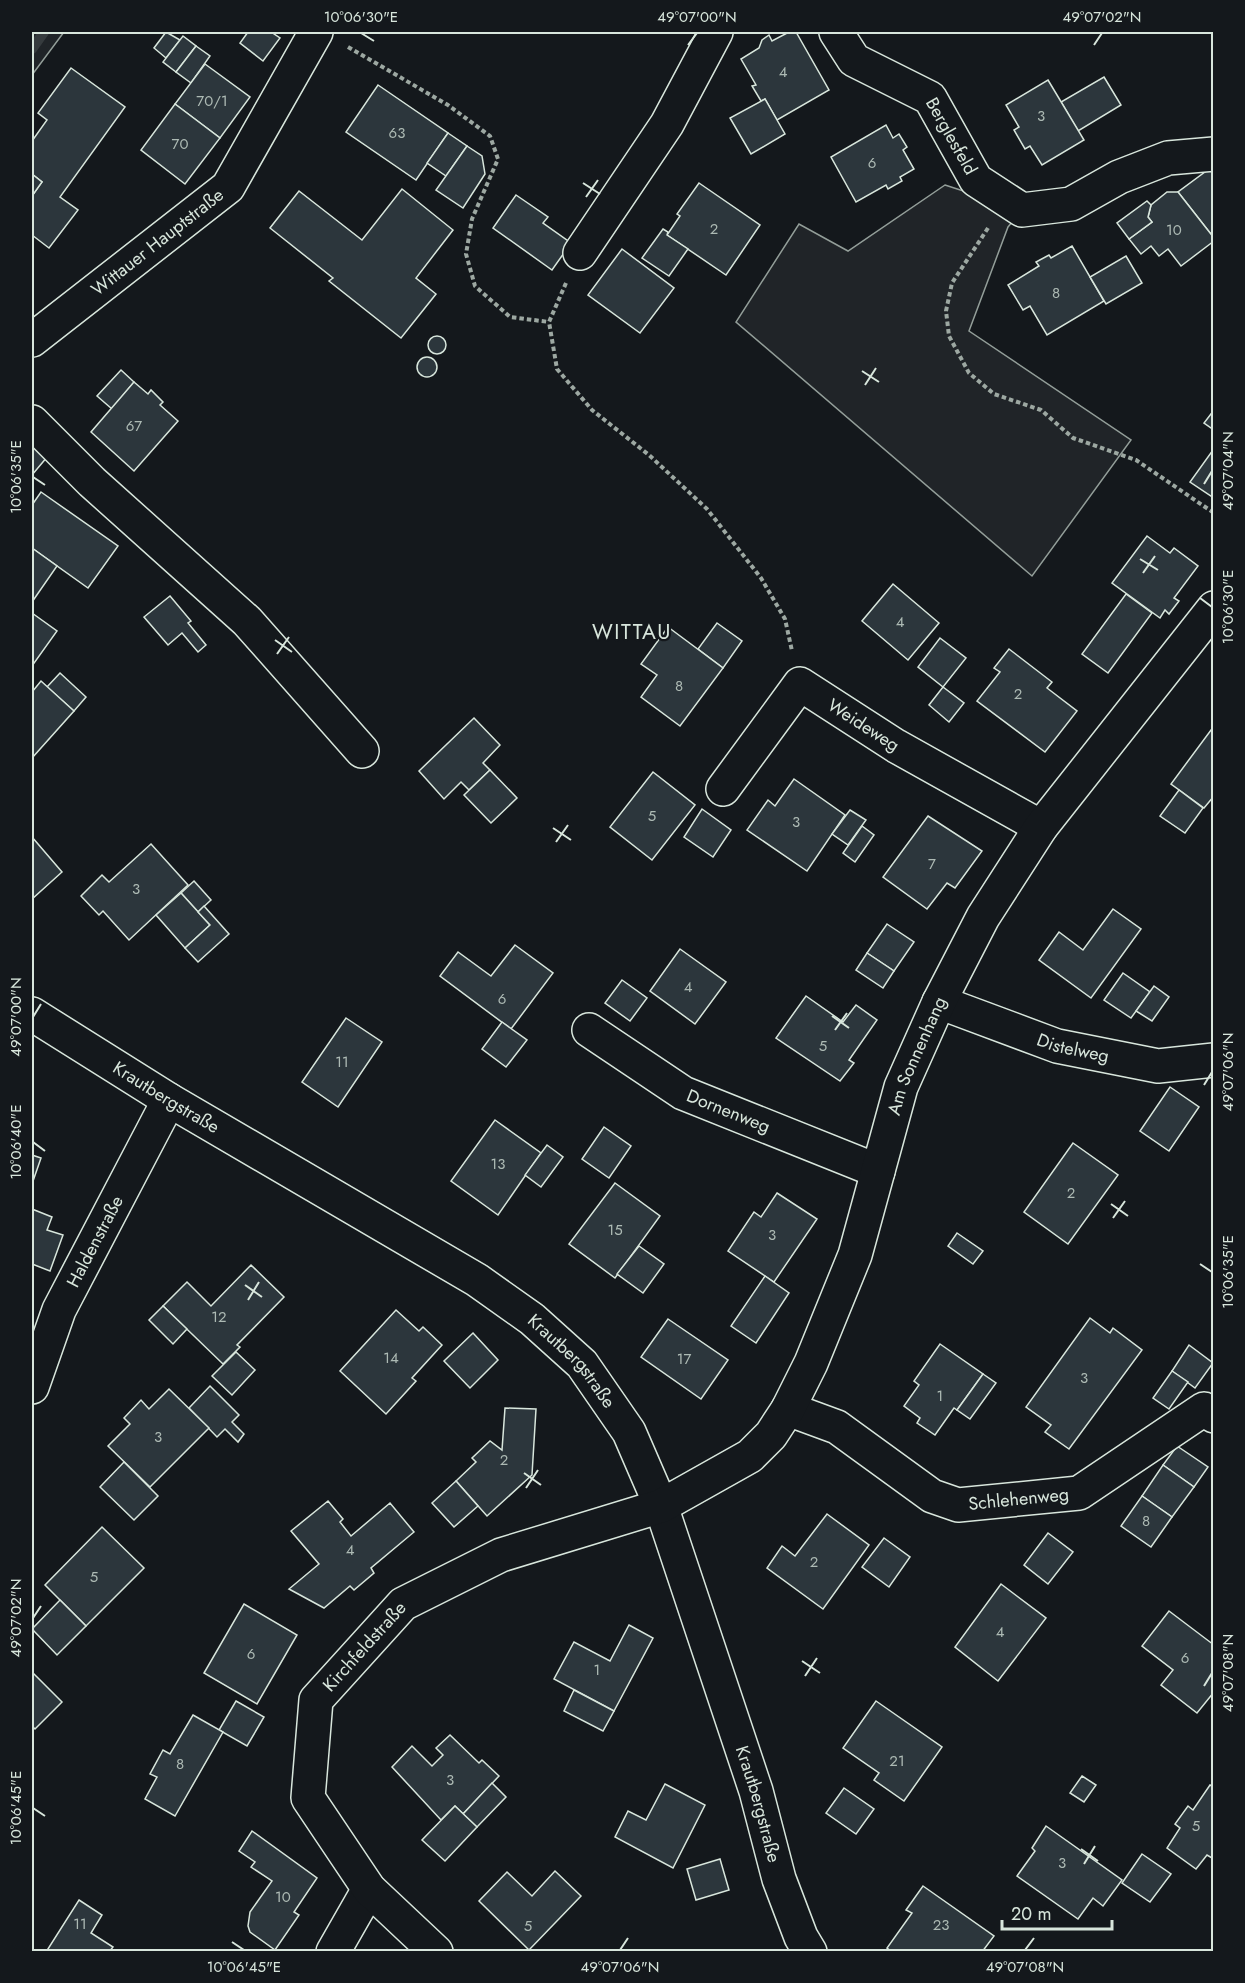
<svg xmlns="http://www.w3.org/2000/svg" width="1245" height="1983" font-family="Jost,sans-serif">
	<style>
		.green { fill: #202428; stroke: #939e99; stroke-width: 1.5 }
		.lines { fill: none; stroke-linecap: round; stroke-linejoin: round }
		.stream { stroke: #363b3e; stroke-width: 10 }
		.building { fill: #2c363c; stroke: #d8e6dc; stroke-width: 1.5 }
		.minor-casing { stroke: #d8e6dc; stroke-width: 36 }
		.path { stroke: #9da8a2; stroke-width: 4; stroke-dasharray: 4.5 3; stroke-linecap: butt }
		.minor { stroke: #14181c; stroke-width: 33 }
		.ticks { fill: none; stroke: #d8e6dc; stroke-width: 2 }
		.labels { text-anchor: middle; stroke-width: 4.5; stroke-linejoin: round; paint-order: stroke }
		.number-label { font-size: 15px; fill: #adbab4 }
		.street-label { font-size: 18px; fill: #d8e6dc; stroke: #14181c }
		.quarter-label { font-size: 21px; letter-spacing: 1.5px; fill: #d8e6dc; stroke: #14181c }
		.neatline { fill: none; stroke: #d8e6dc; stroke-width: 2 }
		.ticks-label { font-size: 15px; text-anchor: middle; fill: #d8e6dc }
	</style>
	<rect width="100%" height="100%" fill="#14181c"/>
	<!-- green -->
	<g class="green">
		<path d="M32 32H64L32 75Z"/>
		<path d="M945 185 1022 210 1008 227 969 331 1131 440 1032 576 736 322 799 224 848 251Z"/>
	</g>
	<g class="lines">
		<!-- stream -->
		<path class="stream" d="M32 49 44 32"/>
	</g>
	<!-- building -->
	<g class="building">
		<path d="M166 32 180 40 166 58 154 48Z"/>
		<path d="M248 32H271L280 38 263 61 240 43Z"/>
		<path d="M789 32H796L829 90 777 120 765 99 761 101 752 86 756 85 741 59 759 48 762 40 769 35 772 41Z"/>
		<path d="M183 36 196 46 176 72 163 62Z"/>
		<path d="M196 46 210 56 191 83 176 72Z"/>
		<path d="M205 64 250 97 220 138 175 104Z"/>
		<path d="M71 68 125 107 60 197 78 210 49 248 32 235V196L42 182 32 174V141L47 120 38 113Z"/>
		<path d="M1104 77 1121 105 1078 131 1061 102Z"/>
		<path d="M1048 80 1084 140 1042 165 1030 146 1025 149 1014 130 1019 127 1006 105Z"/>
		<path d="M378 85 448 133 416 180 346 132Z"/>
		<path d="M765 99 785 134 751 154 730 118Z"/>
		<path d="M175 104 220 138 185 184 141 150Z"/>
		<path d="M886 125 893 138 899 134 907 147 903 150 914 169 900 177 902 181 888 189 886 185 856 202 831 157Z"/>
		<path d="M448 133 467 146 446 176 427 163Z"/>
		<path d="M467 146 482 156 485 174 463 208 436 190Z"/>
		<path d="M1209 169 1214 175V238L1178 192Z"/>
		<path d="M32 174 42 182 32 196Z"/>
		<path d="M699 183 760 225 726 275 667 235 680 216 677 214Z"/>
		<path d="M402 189 453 230 416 278 436 294 401 338 329 281 333 278 270 228 299 191 362 240Z"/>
		<path d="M1167 192H1178L1214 238V241L1181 266 1168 249 1159 256 1151 246 1141 254 1129 239 1152 222 1148 217 1151 205Z"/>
		<path d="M516 195 548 217 543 223 571 243 552 270 493 228Z"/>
		<path d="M1147 201 1151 205 1148 217 1152 222 1129 239 1117 223Z"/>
		<path d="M663 229 668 232 667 235 688 249 669 276 642 258Z"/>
		<path d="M1072 246 1104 301 1047 335 1030 306 1023 310 1008 285 1039 266 1036 262 1049 255 1051 258Z"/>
		<path d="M622 249 674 288 640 333 588 295Z"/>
		<path d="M1126 256 1142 283 1106 304 1090 277Z"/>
		<circle cx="437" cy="345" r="9"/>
		<circle cx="427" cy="367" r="10"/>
		<path d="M121 370 134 382 112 409 97 396Z"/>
		<path d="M134 382 148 394 151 390 163 402 160 405 178 421 134 471 91 432Z"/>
		<path d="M1214 410V430L1204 423Z"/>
		<path d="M32 432 53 450 32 475Z"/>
		<path d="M1213 450H1214V498L1190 482Z"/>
		<path d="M41 492 118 546 88 588 32 548V505Z"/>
		<path d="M1147 536 1170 553 1174 548 1198 566 1174 598 1179 601 1169 614 1165 610 1160 618 1112 583Z"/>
		<path d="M32 548 57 566 32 602Z"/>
		<path d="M893 584 939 623 908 660 862 621Z"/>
		<path d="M1126 594 1152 613 1108 673 1082 654Z"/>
		<path d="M170 596 191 621 188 623 206 645 198 652 182 633 168 645 144 617Z"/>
		<path d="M32 613 57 631 32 666Z"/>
		<path d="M717 623 742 641 723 668 698 649Z"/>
		<path d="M668 627 723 668 680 726 641 697 657 675 641 664Z"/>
		<path d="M940 638 966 658 943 687 918 667Z"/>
		<path d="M1009 649 1052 682 1047 688 1077 711 1045 752 977 701 1000 672 994 668Z"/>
		<path d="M60 673 86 697 74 711 47 687Z"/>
		<path d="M41 681 74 711 32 758V692Z"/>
		<path d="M943 687 964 703 949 722 929 705Z"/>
		<path d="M474 718 500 745 483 763 490 770 469 790 461 782 444 799 419 771Z"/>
		<path d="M1214 726V796L1204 808 1171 784Z"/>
		<path d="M490 770 517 798 491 823 464 795Z"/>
		<path d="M653 772 695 805 652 860 610 827Z"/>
		<path d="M794 779 845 815 807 871 747 830 768 800 775 806Z"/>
		<path d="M1179 790 1203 808 1185 833 1160 816Z"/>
		<path d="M702 809 731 830 713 857 684 837Z"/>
		<path d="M850 810 866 820 848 845 832 834Z"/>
		<path d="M928 816 982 851 955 888 947 883 927 909 883 877Z"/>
		<path d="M862 826 874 835 855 862 843 853Z"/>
		<path d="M32 837 62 872 32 899Z"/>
		<path d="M151 844 188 885 129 940 103 911 99 915 81 896 102 875 109 882Z"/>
		<path d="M194 881 211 900 198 912 181 893Z"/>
		<path d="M181 893 210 925 185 948 156 915Z"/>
		<path d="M204 906 229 934 198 962 185 948 210 925 198 912Z"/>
		<path d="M1113 909 1141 929 1091 998 1039 960 1059 932 1083 950Z"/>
		<path d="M887 924 914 942 894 971 867 953Z"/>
		<path d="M515 945 553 973 511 1029 440 976 458 952 491 976Z"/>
		<path d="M680 949 726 982 695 1024 650 991Z"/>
		<path d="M867 953 894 971 883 988 856 970Z"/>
		<path d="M1123 973 1150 992 1131 1018 1104 1000Z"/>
		<path d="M622 980 647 998 630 1021 605 1003Z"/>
		<path d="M1154 986 1169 997 1152 1021 1136 1011Z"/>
		<path d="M806 996 843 1022 856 1005 877 1020 849 1060 854 1063 840 1081 776 1038Z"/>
		<path d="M346 1018 382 1042 338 1107 302 1082Z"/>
		<path d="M502 1022 527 1040 506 1067 482 1049Z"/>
		<path d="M1170 1087 1199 1107 1169 1151 1140 1131Z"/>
		<path d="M495 1120 541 1153 498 1215 451 1181Z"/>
		<path d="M604 1127 631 1146 609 1178 582 1159Z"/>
		<path d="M1073 1143 1118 1175 1068 1244 1024 1212Z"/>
		<path d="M547 1145 563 1157 541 1187 525 1175Z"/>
		<path d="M32 1155 41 1158 32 1184Z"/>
		<path d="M615 1183 660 1216 615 1278 569 1244Z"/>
		<path d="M777 1193 817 1219 774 1282 728 1251 754 1212 761 1217Z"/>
		<path d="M32 1209 52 1217 47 1230 63 1235 50 1271 32 1264Z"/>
		<path d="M957 1233 983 1251 973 1264 948 1246Z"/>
		<path d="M639 1246 664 1264 643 1293 617 1274Z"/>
		<path d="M251 1265 284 1297 237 1345 240 1347 223 1364 163 1306 187 1282 211 1306Z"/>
		<path d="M765 1276 789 1293 756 1343 731 1326Z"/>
		<path d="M163 1306 187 1329 173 1344 149 1320Z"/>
		<path d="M396 1310 419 1331 423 1327 442 1345 412 1378 416 1381 386 1414 340 1371Z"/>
		<path d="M1090 1318 1110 1333 1113 1328 1142 1350 1069 1449 1045 1432 1051 1425 1026 1407Z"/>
		<path d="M668 1319 728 1360 701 1399 641 1357Z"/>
		<path d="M473 1333 498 1360 470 1388 444 1361Z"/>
		<path d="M940 1344 983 1374 957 1410 954 1408 935 1435 917 1423 920 1418 904 1406 919 1385 914 1381Z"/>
		<path d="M1189 1345 1213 1363 1195 1388 1172 1371Z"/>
		<path d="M236 1352 255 1370 232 1395 212 1376Z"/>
		<path d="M1172 1371 1188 1382 1169 1409 1153 1398Z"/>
		<path d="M983 1374 996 1383 970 1419 957 1410Z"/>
		<path d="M210 1386 239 1415 232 1422 244 1434 238 1442 225 1429 217 1437 189 1408Z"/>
		<path d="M169 1389 209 1428 150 1487 108 1446 130 1424 124 1418 141 1400 149 1409Z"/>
		<path d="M505 1408 536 1409 532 1475 487 1516 456 1481 476 1462 472 1458 490 1441 502 1450Z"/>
		<path d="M1177 1446 1208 1467 1194 1487 1163 1465Z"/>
		<path d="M124 1462 158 1496 134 1520 100 1487Z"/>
		<path d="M1163 1465 1194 1487 1172 1517 1142 1496Z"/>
		<path d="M456 1481 478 1506 454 1527 432 1503Z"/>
		<path d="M1142 1496 1172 1517 1151 1547 1121 1526Z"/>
		<path d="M328 1501 343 1519 340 1522 351 1536 390 1503 414 1532 371 1568 374 1573 354 1590 350 1586 324 1608 289 1589 319 1564 291 1531Z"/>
		<path d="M827 1514 869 1545 823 1609 767 1568 782 1546 795 1556Z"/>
		<path d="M102 1527 144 1568 86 1626 45 1585Z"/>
		<path d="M1048 1533 1073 1552 1048 1584 1024 1565Z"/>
		<path d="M884 1538 910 1557 889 1587 862 1567Z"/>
		<path d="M1001 1584 1046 1618 998 1681 955 1647Z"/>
		<path d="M60 1600 86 1626 57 1655 32 1629Z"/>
		<path d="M244 1604 297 1635 257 1704 204 1673Z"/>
		<path d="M1169 1611 1214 1645V1692L1197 1713 1161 1685 1173 1670 1142 1646Z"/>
		<path d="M629 1625 653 1638 614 1711 554 1679 574 1642 610 1661Z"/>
		<path d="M32 1672 62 1702 35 1729 32 1726Z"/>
		<path d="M574 1690 614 1711 603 1731 564 1711Z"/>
		<path d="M236 1701 264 1717 247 1746 219 1730Z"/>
		<path d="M876 1701 942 1747 904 1801 874 1780 879 1773 843 1748Z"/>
		<path d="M193 1715 223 1732 175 1816 145 1799 157 1777 150 1774 163 1750 170 1754Z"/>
		<path d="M450 1735 479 1763 482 1760 499 1776 463 1814 455 1806 441 1820 392 1767 412 1746 432 1766 443 1755 436 1748Z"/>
		<path d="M1082 1776 1096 1785 1084 1802 1070 1793Z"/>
		<path d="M492 1783 506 1797 477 1827 463 1814Z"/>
		<path d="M665 1784 705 1805 673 1868 615 1837 628 1811 646 1820Z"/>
		<path d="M1210 1785 1214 1787V1855L1212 1858 1207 1855 1196 1869 1167 1848 1180 1828 1175 1824 1188 1806 1193 1810Z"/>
		<path d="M844 1788 874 1809 856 1834 826 1813Z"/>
		<path d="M455 1806 477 1827 445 1861 422 1840Z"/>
		<path d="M1046 1826 1122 1880 1103 1906 1093 1898 1078 1919 1017 1876 1035 1851 1032 1848Z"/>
		<path d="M252 1831 317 1878 294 1912 299 1915 275 1950 250 1932 248 1926 250 1912 272 1881 251 1867 255 1862 239 1851Z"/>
		<path d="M1142 1854 1171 1874 1150 1902 1122 1883Z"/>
		<path d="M720 1859 729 1890 696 1900 687 1869Z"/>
		<path d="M555 1871 581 1896 529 1950 479 1901 507 1872 532 1896Z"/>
		<path d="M923 1886 994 1936 982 1952H892L887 1948 912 1913 906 1910Z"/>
		<path d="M79 1900 102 1915 91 1933 113 1947 109 1952H46Z"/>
	</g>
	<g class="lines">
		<!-- minor casing -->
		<g class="minor-casing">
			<g id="minor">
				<path id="s1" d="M836 32 854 60 930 98 976 180 1022 210 1071 204 1119 177 1168 158 1214 154"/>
				<path d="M580 253 667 124 716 32"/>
				<path id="s2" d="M32 340 228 187 316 32"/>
				<path d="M32 422 92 482 247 621 362 751"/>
				<path id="s3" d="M723 789 800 684 896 746 1041 827"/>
				<path id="s4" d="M939 1002 1057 1046 1158 1066 1214 1060"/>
				<path id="s5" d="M32 1014 169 1100 477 1280 532 1319 582 1364 629 1432 661 1506 756 1791 779 1879 801 1937 810 1952"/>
				<path id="s6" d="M589 1030 683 1093 878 1171"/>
				<path id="s7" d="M32 1387 59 1310 169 1100"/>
				<path id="s8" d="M788 1409 837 1427 932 1496 958 1505 1079 1493 1204 1409 1214 1416"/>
				<path d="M333 1952 369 1889"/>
				<path id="s9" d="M436 1952 369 1889 308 1798 316 1700 403 1604 501 1555 661 1506 750 1456 771 1435 788 1409 811 1363 855 1255 901 1087 939 1002 983 917 1041 827 1214 608"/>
			</g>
		</g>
		<!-- path -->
		<g class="path">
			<path d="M348 47 448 105 490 136 498 159 472 219 466 254 475 286 510 317 549 322"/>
			<path d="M988 228 952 283 946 311 949 336 969 373 994 394 1041 410 1073 438 1136 460 1214 513"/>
			<path d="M566 283 549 322 557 369 592 410 649 455 707 509 761 578 785 619 792 651"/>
		</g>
		<!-- minor -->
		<use href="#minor" class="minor"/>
	</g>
	<!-- ticks -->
	<path class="ticks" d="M361 33 374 41M688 45 697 33M1094 45 1102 33M583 183 600 194M586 197 598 180M862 371 879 382M865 385 876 368M33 477 45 485M1204 484 1212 471M1140 559 1158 570M1143 573 1155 556M1200 598 1212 607M275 640 292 652M277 654 289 637M553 828 571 840M556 842 568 825M832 1016 849 1028M33 1017 41 1004M835 1030 847 1013M1204 1085 1212 1072M33 1142 45 1151M1111 1204 1128 1216M1113 1218 1125 1201M1200 1264 1212 1272M245 1285 262 1297M248 1300 259 1282M524 1473 541 1485M526 1488 538 1470M33 1618 41 1606M802 1661 820 1673M805 1676 817 1658M1204 1686 1212 1673M33 1808 45 1816M1081 1849 1098 1861M1084 1864 1095 1846M232 1942 244 1950M620 1950 628 1938M1025 1950 1034 1938"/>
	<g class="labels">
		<!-- number labels -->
		<g class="number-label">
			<text x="783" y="77">4</text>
			<text x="212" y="106">70/1</text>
			<text x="1041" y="121">3</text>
			<text x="397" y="138">63</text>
			<text x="180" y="149">70</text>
			<text x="872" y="168">6</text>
			<text x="714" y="234">2</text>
			<text x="1174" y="235">10</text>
			<text x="1056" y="298">8</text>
			<text x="134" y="431">67</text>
			<text x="900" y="627">4</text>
			<text x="679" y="691">8</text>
			<text x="1018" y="699">2</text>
			<text x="652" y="821">5</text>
			<text x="796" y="827">3</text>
			<text x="932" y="869">7</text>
			<text x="136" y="894">3</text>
			<text x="688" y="992">4</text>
			<text x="502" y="1004">6</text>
			<text x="823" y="1051">5</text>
			<text x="342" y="1067">11</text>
			<text x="498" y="1169">13</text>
			<text x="1071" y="1198">2</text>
			<text x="615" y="1235">15</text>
			<text x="772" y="1240">3</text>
			<text x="219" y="1322">12</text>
			<text x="391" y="1363">14</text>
			<text x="684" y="1364">17</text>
			<text x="1084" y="1383">3</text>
			<text x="940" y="1401">1</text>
			<text x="158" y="1442">3</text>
			<text x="504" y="1465">2</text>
			<text x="1146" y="1526">8</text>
			<text x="350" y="1555">4</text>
			<text x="814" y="1567">2</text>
			<text x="94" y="1582">5</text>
			<text x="1000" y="1637">4</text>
			<text x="251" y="1659">6</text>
			<text x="1185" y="1663">6</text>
			<text x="597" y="1675">1</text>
			<text x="897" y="1766">21</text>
			<text x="180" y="1769">8</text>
			<text x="450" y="1785">3</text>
			<text x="1196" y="1831">5</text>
			<text x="1062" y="1868">3</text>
			<text x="283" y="1902">10</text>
			<text x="80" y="1929">11</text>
			<text x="941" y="1930">23</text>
			<text x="528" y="1931">5</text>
		</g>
		<!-- street labels -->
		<g class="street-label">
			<text dy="6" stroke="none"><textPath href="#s1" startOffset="162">Berglesfeld</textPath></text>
			<text dy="6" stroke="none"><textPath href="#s2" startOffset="159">Wittauer Hauptstraße</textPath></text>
			<text dy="6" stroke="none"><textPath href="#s3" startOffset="206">Weideweg</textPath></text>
			<text dy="6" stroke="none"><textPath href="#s4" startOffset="142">Distelweg</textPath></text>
			<text dy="6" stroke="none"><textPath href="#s9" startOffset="1246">Am Sonnenhang</textPath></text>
			<text dy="6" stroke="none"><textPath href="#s5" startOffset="158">Krautbergstraße</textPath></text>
			<text dy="6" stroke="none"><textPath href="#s6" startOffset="162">Dornenweg</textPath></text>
			<text dy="6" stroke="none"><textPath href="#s7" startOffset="159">Haldenstraße</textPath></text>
			<text dy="6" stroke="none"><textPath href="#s5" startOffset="644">Krautbergstraße</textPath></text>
			<text dy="6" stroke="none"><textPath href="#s8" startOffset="258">Schlehenweg</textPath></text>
			<text dy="6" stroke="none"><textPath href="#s9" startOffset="372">Kirchfeldstraße</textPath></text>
			<text dy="6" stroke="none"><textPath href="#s5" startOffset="1130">Krautbergstraße</textPath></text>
		</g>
		<!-- quarter labels -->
		<g class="quarter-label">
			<text x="632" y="639">WITTAU</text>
		</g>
	</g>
	<!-- border -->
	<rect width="1245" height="1983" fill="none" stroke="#14181c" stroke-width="66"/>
	<!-- scale -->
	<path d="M1002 1920v9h110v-9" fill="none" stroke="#d8e6dc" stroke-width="3"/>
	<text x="1011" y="1920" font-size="18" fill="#d8e6dc" stroke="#14181c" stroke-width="4.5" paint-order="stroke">20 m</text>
	<rect x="33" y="33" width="1179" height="1917" class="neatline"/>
	<g class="ticks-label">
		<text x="361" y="22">10°06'30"E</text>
		<text x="697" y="22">49°07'00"N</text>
		<text x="1102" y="22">49°07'02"N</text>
		<text transform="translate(1228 471) rotate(-90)" y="5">49°07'04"N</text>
		<text transform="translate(16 477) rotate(-90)" y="5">10°06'35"E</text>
		<text transform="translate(1228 607) rotate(-90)" y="5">10°06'30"E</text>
		<text transform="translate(16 1017) rotate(-90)" y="5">49°07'00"N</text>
		<text transform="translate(1228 1072) rotate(-90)" y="5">49°07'06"N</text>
		<text transform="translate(16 1142) rotate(-90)" y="5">10°06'40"E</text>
		<text transform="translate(1228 1272) rotate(-90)" y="5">10°06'35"E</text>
		<text transform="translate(16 1618) rotate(-90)" y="5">49°07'02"N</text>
		<text transform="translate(1228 1673) rotate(-90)" y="5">49°07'08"N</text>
		<text transform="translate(16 1808) rotate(-90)" y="5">10°06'45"E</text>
		<text x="244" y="1972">10°06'45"E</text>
		<text x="620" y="1972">49°07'06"N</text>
		<text x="1025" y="1972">49°07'08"N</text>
	</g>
</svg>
